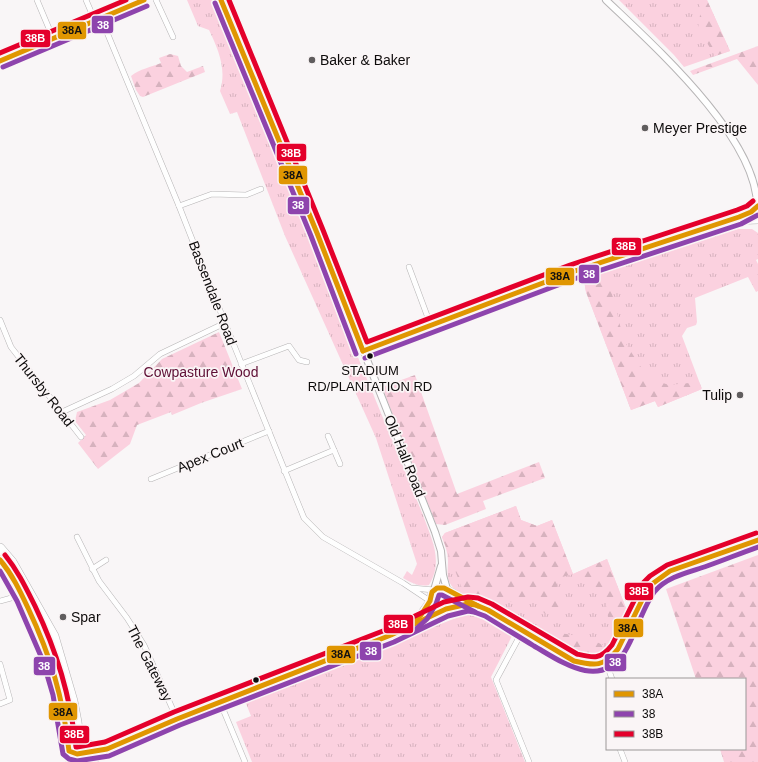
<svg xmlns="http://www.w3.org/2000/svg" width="758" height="762" font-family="Arial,sans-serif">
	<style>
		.grass { fill: url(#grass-tufts) }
		.forest { fill: url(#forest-firs) }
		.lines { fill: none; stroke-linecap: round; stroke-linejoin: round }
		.minor-casing { stroke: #b6b4b5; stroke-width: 6 }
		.tertiary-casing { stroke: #b6b4b5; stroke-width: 8 }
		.trunk-casing { stroke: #b6b4b5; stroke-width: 10 }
		.minor { stroke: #fefefe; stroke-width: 5 }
		.tertiary { stroke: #fefefe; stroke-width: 6 }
		.trunk { stroke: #fefefe; stroke-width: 9 }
		.bus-1-casing { stroke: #faf5f6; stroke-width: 8 }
		.bus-2-casing { stroke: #faf5f6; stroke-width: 8 }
		.bus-3-casing { stroke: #faf5f6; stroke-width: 8 }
		.bus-1 { stroke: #e09601; stroke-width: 5 }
		.bus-2 { stroke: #8e44ad; stroke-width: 5 }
		.bus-3 { stroke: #e4002b; stroke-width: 5 }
		.poi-dot { fill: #605d5e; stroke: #faf5f6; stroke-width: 1.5 }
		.bus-dot { fill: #0d0b0b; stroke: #faf5f6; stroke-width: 1.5 }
		.labels { text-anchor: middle; stroke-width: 3.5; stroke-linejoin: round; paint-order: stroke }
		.bus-label { font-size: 13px; fill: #0d0b0b; stroke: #faf5f6 }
		.poi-label { font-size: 14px; fill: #0d0b0b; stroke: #faf5f6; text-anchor: start }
		.street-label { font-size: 14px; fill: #0d0b0b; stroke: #faf5f6 }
		.park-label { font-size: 14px; fill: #5e0e34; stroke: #faf5f6 }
		.line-badge { stroke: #faf5f6; stroke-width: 1.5 }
		.badge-label { font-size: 11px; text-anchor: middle; font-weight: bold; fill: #fff }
		.pale-badge-label { font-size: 11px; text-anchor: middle; font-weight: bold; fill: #111 }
	</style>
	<defs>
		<pattern id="grass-tufts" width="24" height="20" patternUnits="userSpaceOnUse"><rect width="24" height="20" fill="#fbd1df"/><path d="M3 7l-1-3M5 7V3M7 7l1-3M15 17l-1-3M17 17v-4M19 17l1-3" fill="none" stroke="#d6b2be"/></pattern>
		<pattern id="forest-firs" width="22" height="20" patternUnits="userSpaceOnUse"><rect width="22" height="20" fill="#fbd1df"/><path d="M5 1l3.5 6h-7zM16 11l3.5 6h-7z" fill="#d6b2be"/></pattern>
	</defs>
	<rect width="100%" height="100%" fill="#f9f6f7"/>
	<!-- grass -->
	<g class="grass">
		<path d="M187 0H213L329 287 423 515C431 538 444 561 429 585 419 587 412 583 403 578L407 571 412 575 417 564 376 438 285 236 237 112 230 114 220 91C227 69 218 49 209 30L198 26Z"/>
		<path d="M619 0H707L730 51 684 67 674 55Z"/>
		<path d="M738 229H752L758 233V259L756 260 758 264V291L756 292 748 277 695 298 697 322 696 325 687 328 682 336 702 389 658 407 655 401 631 410 586 292 584 281 589 273 720 232Z"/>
		<path d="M516 506 521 520 537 526 552 520 573 574 607 559 629 616C617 639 612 665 581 658 553 642 525 624 496 608 481 600 462 600 451 585 446 578 448 569 448 561 448 553 445 545 442 537L445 533Z"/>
		<path d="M466 614 485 619 512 636 491 677 525 762H252L236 722 251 716 245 701Z"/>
	</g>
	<!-- forest -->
	<g class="forest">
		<path d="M697 0H707L730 51 715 56 698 28 701 9Z"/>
		<path d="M758 46V85L737 59 693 75 690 71Z"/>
		<path d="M170 54 178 56 181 66 187 72 203 66 205 72 143 97 140 96 136 90 131 76C140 69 151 67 161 63L159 58Z"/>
		<path d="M600 277 608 278 624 341 648 378 669 385 699 382 702 389 658 407 655 401 631 410 586 292 585 287 594 283Z"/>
		<path d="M219 332 242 389 201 403 172 415 171 412 137 425 130 444 98 469 78 443 86 435 75 421 77 412 110 400 139 383 162 359Z"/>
		<path d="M415 375 457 494 539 462 545 478 483 501 486 509 445 525 436 524 382 387Z"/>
		<path d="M516 506 521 520 537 526 552 520 573 574 607 559 629 616 618 638 608 617 605 596 573 574 559 578 556 590 566 608 557 612 544 613 533 596 515 600 495 607 465 596 442 537 445 533Z"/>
		<path d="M758 555V762H724L720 749H745V679H696L666 589Z"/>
		<path d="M555 632 588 638 603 645 606 655C584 665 571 652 552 642Z"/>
	</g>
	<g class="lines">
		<!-- minor casing -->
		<g class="minor-casing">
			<g id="minor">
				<path d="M37 0 53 38"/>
				<path d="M86 0 95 21"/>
				<path d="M156 0 173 37"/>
				<path d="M101 18 179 206 225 323 304 518 323 537 403 583 430 601"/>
				<path d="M0 61 144 0"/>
				<path d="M179 206 212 194 246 195 261 189"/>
				<path d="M731 222 758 221"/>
				<path d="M409 267 431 326"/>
				<path d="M0 320 11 347 81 437"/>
				<path d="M363 351 572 272 726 222 748 214 757 208"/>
				<path d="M241 364 289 346 299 360 307 362"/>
				<path d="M62 412 112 389 134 376 160 354 225 323"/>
				<path d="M328 436 340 464"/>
				<path d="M284 471 334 450"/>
				<path d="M151 479 269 431"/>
				<path d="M77 537 99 581 127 618 144 645 177 719"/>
				<path d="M92 569 106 560"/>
				<path d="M412 588 434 590"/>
				<path d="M0 601 22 595"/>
				<path d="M523 630 496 680 529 762"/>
				<path d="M606 662 612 679"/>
				<path d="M0 664 10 700 0 704"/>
				<path d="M220 702 245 762"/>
				<path d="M620 749 625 762"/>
			</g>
		</g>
		<!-- tertiary casing -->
		<g class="tertiary-casing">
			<g id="tertiary">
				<path d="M221 0 317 233 435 532 441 551 443 575 447 589"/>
				<path d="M606 0C653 45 758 138 757 207"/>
				<path d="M758 206 756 211 758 219"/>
				<path d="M434 590 441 566"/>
				<path d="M450 591 467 601 488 610 574 661C584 663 594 667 605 662 623 654 637 603 650 586 656 580 663 576 670 571L758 540"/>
				<path d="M448 609 464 604H472"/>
				<path d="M416 621 430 601"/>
				<path d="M81 731 87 743 105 748"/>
				<path d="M69 751 72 753 77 754 107 749 177 719 391 635 449 607 453 600 451 593C445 587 438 586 432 592L430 601C433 608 438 611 445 610"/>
				<path d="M92 762 106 750"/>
			</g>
		</g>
		<!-- trunk casing -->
		<g class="trunk-casing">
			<g id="trunk">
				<path d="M0 548 12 562 54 636 73 701 77 722 82 762"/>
				<path d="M0 560 5 566 22 595 47 650 60 692 71 762"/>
			</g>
		</g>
		<!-- minor -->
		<use href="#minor" class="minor"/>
		<!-- tertiary -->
		<use href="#tertiary" class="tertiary"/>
		<!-- trunk -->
		<use href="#trunk" class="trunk"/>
		<!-- bus-1 casing -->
		<g class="bus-1-casing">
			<g id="bus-1">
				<path d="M221 0 317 233 363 351"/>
				<path d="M0 61 144 0"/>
				<path d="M363 351 572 272 739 217 751 212 758 206"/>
				<path d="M0 560C12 574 20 591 28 608 51 657 63 697 69 751L77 754 107 749 177 719 391 635 446 609 468 604 476 605 488 610 574 661C595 666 604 667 618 649L645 594 652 584 670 571 758 540"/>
				<path d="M411 624 421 615 430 601 432 592 437 588H444L478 606"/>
			</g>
		</g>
		<!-- bus-2 casing -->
		<g class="bus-2-casing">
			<g id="bus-2">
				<path d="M215 3 311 236 356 354"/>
				<path d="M3 67 147 6"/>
				<path d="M365 358 574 279 741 224 758 215"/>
				<path d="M0 571 17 601 43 661 53 695 63 754 69 759 77 761 109 756 180 725 394 642 448 616 468 611 474 612 485 616C501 626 518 636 534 646 562 662 599 690 624 653 636 634 643 606 655 591 668 576 690 572 707 566 724 560 741 553 758 547"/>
				<path d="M416 629 427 619 436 604 439 595H442L475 612"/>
			</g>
		</g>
		<!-- bus-3 casing -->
		<g class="bus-3-casing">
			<g id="bus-3">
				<path d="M229 0 323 230 367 342 570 265 737 210 747 206 753 201"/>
				<path d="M0 53 126 0"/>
				<path d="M5 555C18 571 26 588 35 606 57 652 70 695 76 747H77L105 742 174 712 388 629 444 602 468 597 478 598 492 604 577 654C594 658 600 660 612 645L639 591 644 582 650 576 667 565 756 533"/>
			</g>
		</g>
		<!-- bus-1 -->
		<use href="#bus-1" class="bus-1"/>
		<!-- bus-2 -->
		<use href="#bus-2" class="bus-2"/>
		<!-- bus-3 -->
		<use href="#bus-3" class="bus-3"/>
	</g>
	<!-- markers -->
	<g class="poi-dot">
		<circle cx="312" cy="60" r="4"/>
		<circle cx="645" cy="128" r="4"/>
		<circle cx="740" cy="395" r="4"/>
		<circle cx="63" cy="617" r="4"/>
	</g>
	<g class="bus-dot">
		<circle cx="370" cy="356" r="3.5"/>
		<circle cx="256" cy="680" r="3.5"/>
	</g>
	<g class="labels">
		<!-- bus labels -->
		<g class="bus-label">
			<text x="370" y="375">STADIUM<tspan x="370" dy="16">RD/PLANTATION RD</tspan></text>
		</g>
		<!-- poi labels -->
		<g class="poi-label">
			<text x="320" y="65">Baker &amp; Baker</text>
			<text x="653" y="133">Meyer Prestige</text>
			<text x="732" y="400" text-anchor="end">Tulip</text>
			<text x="71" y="622">Spar</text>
		</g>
		<!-- street labels -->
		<g class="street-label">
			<text transform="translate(213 293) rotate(69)" y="5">Bassendale Road</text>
			<text transform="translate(44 390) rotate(52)" y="5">Thursby Road</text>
			<text transform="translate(210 455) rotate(-22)" y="5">Apex Court</text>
			<text transform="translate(405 456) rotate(68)" y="5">Old Hall Road</text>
			<text transform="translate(150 663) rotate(63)" y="5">The Gateway</text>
		</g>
		<!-- park labels -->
		<g class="park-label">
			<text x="201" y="377">Cowpasture Wood</text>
		</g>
	</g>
	<g class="line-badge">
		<rect x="91" y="15" width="23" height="19" rx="4" fill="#8e44ad"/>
		<rect x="57" y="21" width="30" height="19" rx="4" fill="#e09601"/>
		<rect x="20" y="29" width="31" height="19" rx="4" fill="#e4002b"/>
		<rect x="276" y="143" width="31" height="19" rx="4" fill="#e4002b"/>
		<rect x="278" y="165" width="30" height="20" rx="4" fill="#e09601"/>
		<rect x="287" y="196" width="23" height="19" rx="4" fill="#8e44ad"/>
		<rect x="611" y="237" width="31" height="19" rx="4" fill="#e4002b"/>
		<rect x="578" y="264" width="22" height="20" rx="4" fill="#8e44ad"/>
		<rect x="545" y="267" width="30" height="19" rx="4" fill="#e09601"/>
		<rect x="624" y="582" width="30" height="19" rx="4" fill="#e4002b"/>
		<rect x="383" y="614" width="31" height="20" rx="4" fill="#e4002b"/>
		<rect x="613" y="618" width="31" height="20" rx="4" fill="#e09601"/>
		<rect x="359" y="641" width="23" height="20" rx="4" fill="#8e44ad"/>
		<rect x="326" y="645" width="30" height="19" rx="4" fill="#e09601"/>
		<rect x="604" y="653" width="23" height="19" rx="4" fill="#8e44ad"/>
		<rect x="33" y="656" width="23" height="20" rx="4" fill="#8e44ad"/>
		<rect x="48" y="702" width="30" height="19" rx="4" fill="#e09601"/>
		<rect x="59" y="725" width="31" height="19" rx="4" fill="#e4002b"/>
	</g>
	<g class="badge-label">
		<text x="103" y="29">38</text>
		<text x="35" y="42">38B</text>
		<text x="291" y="157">38B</text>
		<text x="298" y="209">38</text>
		<text x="626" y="250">38B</text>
		<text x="589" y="278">38</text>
		<text x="639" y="595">38B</text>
		<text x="398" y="628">38B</text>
		<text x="371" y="655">38</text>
		<text x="615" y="666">38</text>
		<text x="44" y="670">38</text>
		<text x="74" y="738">38B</text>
	</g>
	<g class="pale-badge-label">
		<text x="72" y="34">38A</text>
		<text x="293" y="179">38A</text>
		<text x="560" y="280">38A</text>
		<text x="628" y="632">38A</text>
		<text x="341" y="658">38A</text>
		<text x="63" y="716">38A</text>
	</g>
	<!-- legend -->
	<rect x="606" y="678" width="140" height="72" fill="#faf5f6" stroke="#9b9798"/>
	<rect x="614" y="691" width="20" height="6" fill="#e09601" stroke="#9b9798"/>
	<text x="642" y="698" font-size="12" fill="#0d0b0b">38A</text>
	<rect x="614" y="711" width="20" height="6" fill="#8e44ad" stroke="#9b9798"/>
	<text x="642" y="718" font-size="12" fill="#0d0b0b">38</text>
	<rect x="614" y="731" width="20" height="6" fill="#e4002b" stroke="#9b9798"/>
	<text x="642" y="738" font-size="12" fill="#0d0b0b">38B</text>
</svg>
